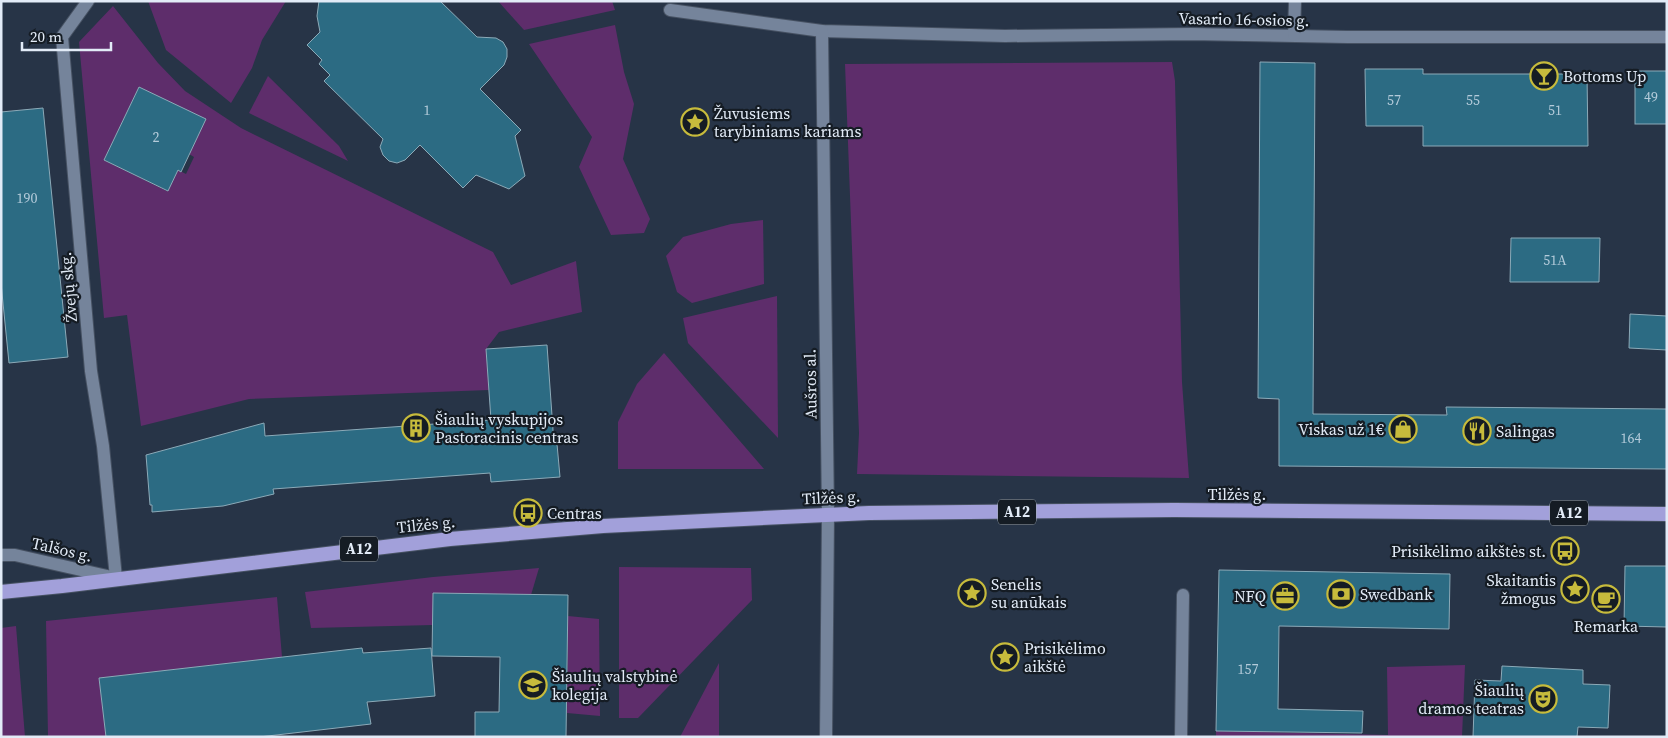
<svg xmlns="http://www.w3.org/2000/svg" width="1668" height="738" font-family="'Source Serif 4',serif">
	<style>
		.green { fill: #5e2d6b; fill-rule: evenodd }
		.building { fill: #2c6b83; stroke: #8caab8 }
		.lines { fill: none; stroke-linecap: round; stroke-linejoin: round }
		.service-casing { stroke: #465162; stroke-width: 14 }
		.minor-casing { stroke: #465162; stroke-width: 14 }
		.secondary-casing { stroke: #465162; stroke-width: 14 }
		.trunk-casing { stroke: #465162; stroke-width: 16 }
		.service { stroke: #75849b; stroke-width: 12 }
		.minor { stroke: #75849b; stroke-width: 12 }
		.secondary { stroke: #75849b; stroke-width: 12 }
		.trunk { stroke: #a2a0da; stroke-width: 14 }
		.labels { text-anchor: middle; stroke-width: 4.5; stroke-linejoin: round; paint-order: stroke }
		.number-label { font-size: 14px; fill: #b4cbda }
		.shield { fill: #151c24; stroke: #a4adb8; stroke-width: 1 }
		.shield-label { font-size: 15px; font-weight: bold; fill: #e2ebf7 }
		.street-label { font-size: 16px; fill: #e2ebf7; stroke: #151c24 }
		.poi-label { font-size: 16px; fill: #e2ebf7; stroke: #151c24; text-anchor: start }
	</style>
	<rect width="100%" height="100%" fill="#273447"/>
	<!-- green -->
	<g class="green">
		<path d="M148 1H286L262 40 252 68 231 103 166 50Z"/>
		<path d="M498 1H612L615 10 524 30Z"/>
		<path d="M113 6 158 63 185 91 241 128 493 252 511 285 576 261 582 312 499 332 486 349 489 390 249 399 141 426 127 315 104 318 79 42ZM139 87 189 154 194 157 186 174 178 170 167 191 104 160Z"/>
		<path d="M615 25 624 72 634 104 623 159 650 219 644 233 611 235 579 167 592 137 529 44Z"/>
		<path d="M1172 62 1175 81 1182 382 1189 478 857 474 859 433 845 64Z"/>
		<path d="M268 76 339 146 348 161 249 113Z"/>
		<path d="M763 220 764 284 692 303 677 292 666 256 683 237 731 224Z"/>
		<path d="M777 296 778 438 688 343 683 318Z"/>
		<path d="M664 353 764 469H618V422L637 384Z"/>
		<path d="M619 567 751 568 752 600 638 718H619Z"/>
		<path d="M539 568 531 595 433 625 311 628 305 592 433 577Z"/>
		<path d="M277 597 282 657 99 678 106 737H48L46 621Z"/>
		<path d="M568 616 599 619 600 716 567 713Z"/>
		<path d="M16 626 25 737H1V628Z"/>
		<path d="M719 663V737H680Z"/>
		<path d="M1465 665 1462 737H1216V731L1388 735 1387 667Z"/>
	</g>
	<!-- building -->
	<g class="building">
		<path d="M319 1H440L477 37 496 38 503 42 507 49V57L504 65 480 89 521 130 515 136 525 176 509 189 476 175 463 188 420 145 405 160 397 163 389 161 383 155 380 147 383 139 324 81 330 75 319 64 322 60 307 45 320 32 317 16Z"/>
		<path d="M1260 62 1315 63 1313 414 1447 415 1446 407 1667 409V469L1279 466V399L1258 398Z"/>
		<path d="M1365 69H1423V74H1587L1588 146H1423V126H1366Z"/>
		<rect x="1635" y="71" width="32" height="53"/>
		<path d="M139 87 206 119 181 172 178 170 168 191 104 160Z"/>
		<path d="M43 108 68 357 9 363 1 283V112Z"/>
		<path d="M1511 238H1600L1599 282H1510Z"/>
		<path d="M1630 314 1667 316V350L1629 348Z"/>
		<path d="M547 345 554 444H557L560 477 491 482 490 473 273 489 274 494 223 506 152 512V505H150L146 455 264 423 265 436 491 420 486 349Z"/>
		<path d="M1625 566H1667V627L1624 626Z"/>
		<path d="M1219 570 1450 574 1449 629 1279 626 1278 709 1363 711 1362 733 1216 731Z"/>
		<path d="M433 593 568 595 566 737H475V712H499L500 657 432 656Z"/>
		<path d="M362 648 363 653 431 648 435 696 367 702 371 724 259 737H106L99 678Z"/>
		<path d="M1502 666 1583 670V684L1610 685 1608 728 1578 727 1577 737H1473L1475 680 1501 681Z"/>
	</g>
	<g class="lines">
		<!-- service casing -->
		<g class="service-casing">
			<path id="service" d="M1181 737 1183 595"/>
		</g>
		<!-- minor casing -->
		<g class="minor-casing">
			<g id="minor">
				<path d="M670 10 822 31 1005 36 1191 34 1347 37H1667"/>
				<path d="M822 31 828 515"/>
				<path d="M1294 35 1295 1"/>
				<path d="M1 555H15L116 578 103 446 91 371 62 37 88 1"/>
			</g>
		</g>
		<!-- secondary casing -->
		<g class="secondary-casing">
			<path id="secondary" d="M826 737 828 515"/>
		</g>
		<!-- trunk casing -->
		<g class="trunk-casing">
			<path id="trunk" d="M1 592 62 586 450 539 603 526 783 517 869 513 1174 510 1667 514"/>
		</g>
		<!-- service -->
		<use href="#service" class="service"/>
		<!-- minor -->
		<use href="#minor" class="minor"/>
		<!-- secondary -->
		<use href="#secondary" class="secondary"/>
		<!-- trunk -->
		<use href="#trunk" class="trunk"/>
	</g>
	<!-- icons -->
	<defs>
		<g id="bar-ring" transform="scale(1.4375)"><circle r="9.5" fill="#151c24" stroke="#c7bb3c" stroke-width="1.5"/><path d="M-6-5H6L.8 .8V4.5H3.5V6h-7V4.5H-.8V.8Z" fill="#c7bb3c"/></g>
		<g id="sight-ring" transform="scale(1.4375)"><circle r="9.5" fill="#151c24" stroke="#c7bb3c" stroke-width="1.5"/><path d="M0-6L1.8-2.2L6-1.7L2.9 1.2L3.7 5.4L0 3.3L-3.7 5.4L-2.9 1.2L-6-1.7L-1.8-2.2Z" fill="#c7bb3c"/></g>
		<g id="building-ring" transform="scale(1.4375)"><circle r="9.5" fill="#151c24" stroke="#c7bb3c" stroke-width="1.5"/><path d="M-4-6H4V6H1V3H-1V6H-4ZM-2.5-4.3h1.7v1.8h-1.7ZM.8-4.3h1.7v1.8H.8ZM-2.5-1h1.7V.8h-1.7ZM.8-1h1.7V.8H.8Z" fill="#c7bb3c"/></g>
		<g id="shop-ring" transform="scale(1.4375)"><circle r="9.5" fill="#151c24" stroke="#c7bb3c" stroke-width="1.5"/><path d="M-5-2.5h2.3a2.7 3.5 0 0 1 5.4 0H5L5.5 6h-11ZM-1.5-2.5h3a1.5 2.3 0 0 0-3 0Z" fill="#c7bb3c"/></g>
		<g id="restaurant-ring" transform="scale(1.4375)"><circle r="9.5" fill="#151c24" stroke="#c7bb3c" stroke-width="1.5"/><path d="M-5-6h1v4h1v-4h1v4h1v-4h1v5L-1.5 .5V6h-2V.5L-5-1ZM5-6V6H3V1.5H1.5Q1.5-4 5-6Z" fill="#c7bb3c"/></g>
		<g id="bus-ring" transform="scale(1.4375)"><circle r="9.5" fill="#151c24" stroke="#c7bb3c" stroke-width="1.5"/><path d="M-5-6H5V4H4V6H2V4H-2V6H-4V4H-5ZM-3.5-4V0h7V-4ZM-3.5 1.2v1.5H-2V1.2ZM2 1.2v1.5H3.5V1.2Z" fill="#c7bb3c"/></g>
		<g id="bank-ring" transform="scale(1.4375)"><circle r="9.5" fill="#151c24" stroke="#c7bb3c" stroke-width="1.5"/><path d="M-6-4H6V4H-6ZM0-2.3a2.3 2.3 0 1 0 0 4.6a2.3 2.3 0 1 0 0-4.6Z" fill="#c7bb3c"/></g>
		<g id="office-ring" transform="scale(1.4375)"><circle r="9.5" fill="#151c24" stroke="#c7bb3c" stroke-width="1.5"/><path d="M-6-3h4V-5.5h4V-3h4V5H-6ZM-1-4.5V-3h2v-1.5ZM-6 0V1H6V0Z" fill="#c7bb3c"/></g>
		<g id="cafe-ring" transform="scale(1.4375)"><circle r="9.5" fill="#151c24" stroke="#c7bb3c" stroke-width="1.5"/><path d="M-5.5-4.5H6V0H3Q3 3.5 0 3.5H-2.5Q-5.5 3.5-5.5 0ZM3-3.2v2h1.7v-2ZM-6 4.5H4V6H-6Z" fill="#c7bb3c"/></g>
		<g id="university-ring" transform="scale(1.4375)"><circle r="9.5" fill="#151c24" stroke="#c7bb3c" stroke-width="1.5"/><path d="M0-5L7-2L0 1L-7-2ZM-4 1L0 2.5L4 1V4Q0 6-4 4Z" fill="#c7bb3c"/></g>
		<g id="theatre-ring" transform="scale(1.4375)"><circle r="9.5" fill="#151c24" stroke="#c7bb3c" stroke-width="1.5"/><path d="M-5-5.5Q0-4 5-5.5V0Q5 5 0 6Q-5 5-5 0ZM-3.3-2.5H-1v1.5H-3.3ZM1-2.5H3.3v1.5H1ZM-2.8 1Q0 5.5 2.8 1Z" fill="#c7bb3c"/></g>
	</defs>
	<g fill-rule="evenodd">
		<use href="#bar-ring" x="1544" y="76"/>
		<use href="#sight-ring" x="695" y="122"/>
		<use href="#building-ring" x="416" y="428"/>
		<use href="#shop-ring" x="1403" y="429"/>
		<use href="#restaurant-ring" x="1477" y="431"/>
		<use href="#bus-ring" x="528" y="513"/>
		<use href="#bus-ring" x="1565" y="551"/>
		<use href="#sight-ring" x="1575" y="589"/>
		<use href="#sight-ring" x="972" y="593"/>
		<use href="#bank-ring" x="1341" y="594"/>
		<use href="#office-ring" x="1285" y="596"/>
		<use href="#cafe-ring" x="1606" y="599"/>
		<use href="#sight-ring" x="1005" y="657"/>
		<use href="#university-ring" x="533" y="685"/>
		<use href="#theatre-ring" x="1543" y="699"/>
	</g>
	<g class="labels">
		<!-- number labels -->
		<g class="number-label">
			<text x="1651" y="102">49</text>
			<text x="1394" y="105">57</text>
			<text x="1473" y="105">55</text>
			<text x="427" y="115">1</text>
			<text x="1555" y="115">51</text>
			<text x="156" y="142">2</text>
			<text x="27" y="203">190</text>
			<text x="1555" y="265">51A</text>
			<text x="1631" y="443">164</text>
			<text x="1248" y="674">157</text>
		</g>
		<!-- shield labels -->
		<g class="shield">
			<rect x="998" y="499.5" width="38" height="25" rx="4"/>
			<rect x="1550" y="500.5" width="38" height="25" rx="4"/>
			<rect x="340" y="536.5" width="38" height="25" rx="4"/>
		</g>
		<g class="shield-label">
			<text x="1017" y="517">A12</text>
			<text x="1569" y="518">A12</text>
			<text x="359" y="554">A12</text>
		</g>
		<!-- street labels -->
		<g class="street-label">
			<text transform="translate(1244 19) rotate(1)" y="6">Vasario 16-osios g.</text>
			<text transform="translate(68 287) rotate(-95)" y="6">Žvejų skg.</text>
			<text transform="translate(810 384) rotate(-91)" y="6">Aušros al.</text>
			<text x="1237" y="500">Tilžės g.</text>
			<text transform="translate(831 497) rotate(-3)" y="6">Tilžės g.</text>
			<text transform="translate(426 524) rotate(-6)" y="6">Tilžės g.</text>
			<text transform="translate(62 549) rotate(13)" y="6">Talšos g.</text>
		</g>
		<!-- poi labels -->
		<g class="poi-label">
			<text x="1563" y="82">Bottoms Up</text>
			<text x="714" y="119">Žuvusiems<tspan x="714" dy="18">tarybiniams kariams</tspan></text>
			<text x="435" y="425">Šiaulių vyskupijos<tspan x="435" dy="18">Pastoracinis centras</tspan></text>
			<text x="1384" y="435" text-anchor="end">Viskas už 1€</text>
			<text x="1496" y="437">Salingas</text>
			<text x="547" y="519">Centras</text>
			<text x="1546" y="557" text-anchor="end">Prisikėlimo aikštės st.</text>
			<text x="1556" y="586" text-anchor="end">Skaitantis<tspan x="1556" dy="18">žmogus</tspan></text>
			<text x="991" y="590">Senelis<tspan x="991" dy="18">su anūkais</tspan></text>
			<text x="1360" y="600">Swedbank</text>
			<text x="1266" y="602" text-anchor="end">NFQ</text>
			<text x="1606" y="632" text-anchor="middle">Remarka</text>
			<text x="1024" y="654">Prisikėlimo<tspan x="1024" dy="18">aikštė</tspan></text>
			<text x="552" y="682">Šiaulių valstybinė<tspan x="552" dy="18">kolegija</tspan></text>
			<text x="1524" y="696" text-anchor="end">Šiaulių<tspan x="1524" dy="18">dramos teatras</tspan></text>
		</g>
	</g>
	<!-- border -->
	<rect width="1668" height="738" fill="none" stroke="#e2ebf7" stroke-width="5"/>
	<!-- scale -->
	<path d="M22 42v8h89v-8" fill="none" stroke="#e2ebf7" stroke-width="2.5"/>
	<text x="30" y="42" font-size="15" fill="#e2ebf7" stroke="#151c24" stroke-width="4" paint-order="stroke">20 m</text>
</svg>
